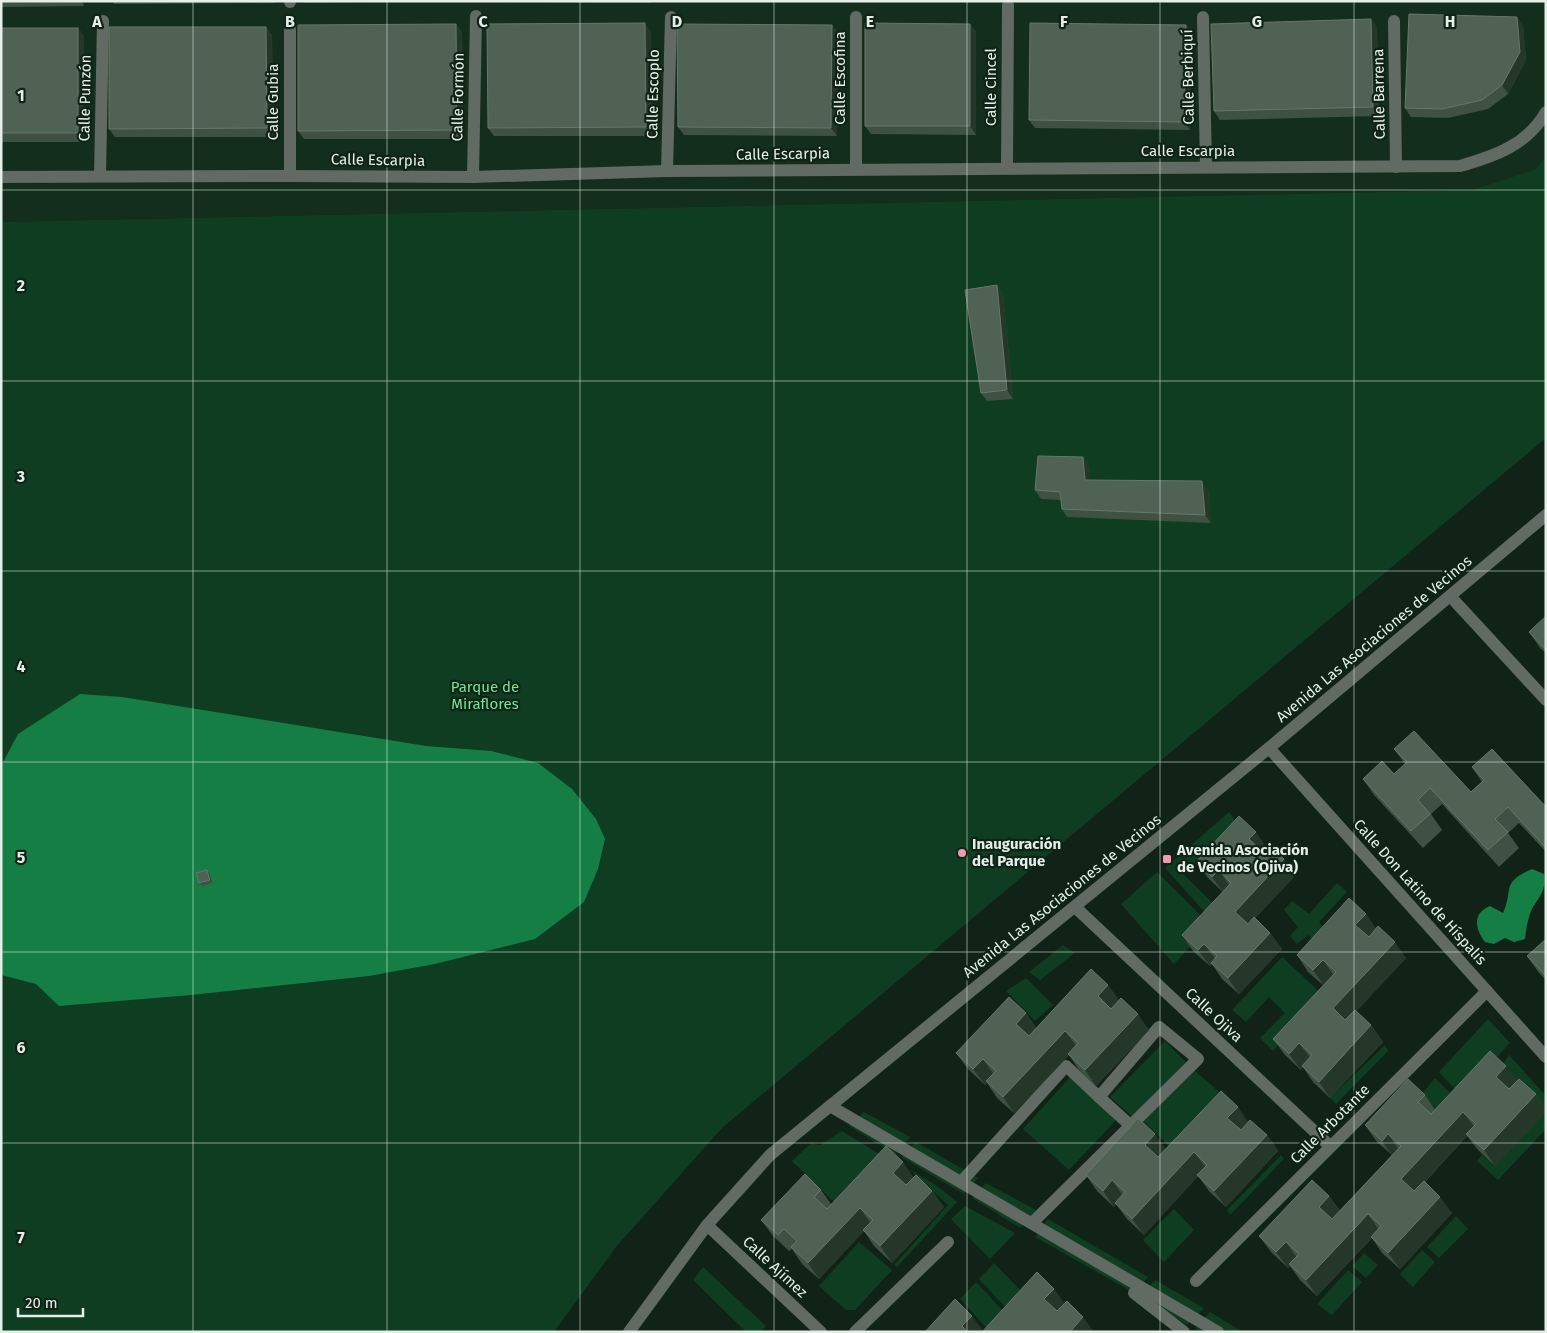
<svg xmlns="http://www.w3.org/2000/svg" width="1547" height="1333" font-family="'Fira Sans',sans-serif">
	<style>
		.built { fill: #142e1d }
		.green { fill: #0f3d21 }
		.water { fill: #147e44 }
		.lines { fill: none; stroke-linecap: round; stroke-linejoin: round }
		.minor { stroke: #616a63; stroke-width: 12 }
		.wall { fill: #3e5142 }
		.shaded-wall { fill: #243729 }
		.building { fill: #4f6254; stroke: #67786b }
		.grid { fill: none; stroke: #e4f0e7; stroke-width: 1; stroke-opacity: 0.55 }
		.poi-dot { fill: #f19ab1; stroke: #102316; stroke-width: 2 }
		.labels { text-anchor: middle; stroke-width: 4.5; stroke-linejoin: round; paint-order: stroke }
		.street-label { font-size: 15px; fill: #e4f0e7; stroke: #102316 }
		.park-label { font-size: 15px; fill: #6de898; stroke: #102316 }
		.poi-label { font-size: 15px; font-weight: bold; fill: #e4f0e7; stroke: #102316; text-anchor: start }
		.grid-label { font-size: 16px; text-anchor: middle; font-weight: bold; fill: #e4f0e7; stroke: #102316; stroke-width: 4.5; stroke-linejoin: round; paint-order: stroke }
	</style>
	<rect width="100%" height="100%" fill="#102316"/>
	<!-- built -->
	<path class="built" d="M1 1H1546V155L1536 169 1472 190 1 222Z"/>
	<!-- green -->
	<g class="green">
		<path d="M1546 155V438L722 1128 616 1247 554 1332H1V222L1472 190 1536 169Z"/>
		<path d="M1229 812 1239 826 1184 875 1222 912 1213 921 1165 868Z"/>
		<path d="M1157 872 1210 925 1174 964 1121 904Z"/>
		<path d="M1337 883 1347 892 1319 922 1329 935 1319 944 1308 935 1297 944 1290 936 1298 927 1284 910 1292 901 1309 914Z"/>
		<path d="M1063 945 1075 953 1040 980 1029 972Z"/>
		<path d="M1282 957 1323 995 1273 1051 1260 1038 1285 1013 1269 997 1246 1022 1232 1010Z"/>
		<path d="M1026 978 1053 1005 1035 1021 1006 991Z"/>
		<path d="M1488 1019 1510 1043 1461 1096 1439 1072Z"/>
		<path d="M1165 1041 1187 1063 1135 1119 1110 1097Z"/>
		<path d="M1385 1045 1388 1051 1336 1104 1330 1098Z"/>
		<path d="M1509 1055 1546 1096V1109L1501 1067Z"/>
		<path d="M1193 1069 1219 1092 1171 1148 1143 1121Z"/>
		<path d="M1074 1073 1120 1116 1069 1170 1023 1129Z"/>
		<path d="M1435 1078 1456 1099 1437 1121 1420 1096Z"/>
		<path d="M864 1112 910 1137 895 1154 849 1126Z"/>
		<path d="M1546 1112V1129L1498 1180 1477 1161 1482 1155 1495 1166Z"/>
		<path d="M842 1131 886 1158 838 1206 792 1161 811 1143 820 1145Z"/>
		<path d="M916 1142 978 1178 964 1194 901 1157Z"/>
		<path d="M1281 1155 1284 1159 1230 1215 1227 1210Z"/>
		<path d="M909 1169 937 1186 957 1202 897 1267 894 1265 948 1205Z"/>
		<path d="M986 1183 1036 1210 1020 1228 972 1198Z"/>
		<path d="M965 1206 1015 1233 990 1259 951 1219Z"/>
		<path d="M1174 1209 1194 1230 1164 1262 1143 1240Z"/>
		<path d="M1456 1216 1468 1229 1439 1258 1427 1247Z"/>
		<path d="M1048 1219 1148 1277 1134 1293 1035 1237Z"/>
		<path d="M859 1242 892 1270 855 1310H846L819 1286Z"/>
		<path d="M1422 1250 1435 1262 1413 1287 1400 1274Z"/>
		<path d="M1364 1253 1378 1265 1366 1278 1352 1266Z"/>
		<path d="M994 1263 1024 1294 1008 1310 979 1279Z"/>
		<path d="M703 1267 766 1326 761 1332H746L693 1280Z"/>
		<path d="M1348 1270 1362 1282 1332 1315 1317 1304Z"/>
		<path d="M1155 1280 1204 1308 1187 1325 1141 1296Z"/>
		<path d="M976 1282 1005 1313 989 1331 960 1299Z"/>
		<path d="M1210 1312 1243 1332H1202L1195 1328Z"/>
	</g>
	<!-- water -->
	<g class="water">
		<path d="M80 694 122 697 426 746 491 751 538 763 572 789 596 819 605 839 598 869 584 902 535 939 435 964 369 976 191 995 59 1006 36 984 1 975V766L18 734Z"/>
		<path d="M1532 869 1544 874C1547 895 1535 899 1530 914 1527 922 1526 931 1525 939L1514 942 1505 938 1494 944 1485 942C1475 929 1472 913 1490 906L1503 913C1514 889 1500 883 1532 869Z"/>
	</g>
	<g class="lines">
		<!-- minor -->
		<g class="minor">
			<path d="M290 2V1"/>
			<path d="M856 17V169"/>
			<path d="M1203 17 1206 167"/>
			<path d="M1394 21 1396 167"/>
			<path d="M290 29V176"/>
			<path d="M1007 168 1008 5"/>
			<path d="M667 171 671 17"/>
			<path d="M100 176 103 21"/>
			<path d="M1 177 290 176 473 177 667 171 1460 166C1495 156 1527 145 1546 112"/>
			<path d="M473 177 476 16"/>
			<path d="M1450 596 1546 700"/>
			<path d="M1269 748 1546 1057"/>
			<path d="M1075 907 1330 1146"/>
			<path d="M830 1106 1218 1332"/>
			<path d="M961 1182 1066 1066 1099 1097"/>
			<path d="M1032 1223 1198 1059 1159 1027 1099 1097 1131 1126"/>
			<path d="M707 1225 821 1332"/>
			<path d="M1196 1281 1487 991"/>
			<path d="M1140 1287 1134 1293 1184 1332"/>
			<path d="M629 1332 707 1225 770 1155 1269 748 1546 515"/>
			<path d="M855 1332 948 1242"/>
		</g>
	</g>
	<!-- wall -->
	<g class="wall">
		<path d="M1 1H84V6L1 7Z"/>
		<path d="M112 1H275V3L114 4Z"/>
		<path d="M303 1H438L304 3Z"/>
		<path d="M490 1H651V3L490 2Z"/>
		<path d="M1371 19 1377 28 1379 116 1220 120 1214 111Z"/>
		<path d="M456 24 462 33 463 139H304L298 131Z"/>
		<path d="M970 24 976 32V135L871 134 865 126Z"/>
		<path d="M832 25 838 33 837 136 684 135 678 127Z"/>
		<path d="M1186 25 1192 34 1190 130 1035 128 1029 120Z"/>
		<path d="M1523 26 1526 60 1508 94 1488 109 1448 118 1411 117 1405 108Z"/>
		<path d="M266 27 272 35 273 137H115L109 129Z"/>
		<path d="M1 28H78L84 37V142H1Z"/>
		<path d="M651 32 652 136H494L488 128Z"/>
		<path d="M997 285 1003 294 1013 399 987 401 981 393Z"/>
		<path d="M1083 457 1089 466 1090 480 1208 490 1211 523 1067 517 1062 509 1061 500 1041 499 1035 490Z"/>
		<path d="M1546 616V653L1540 648 1529 632Z"/>
		<path d="M1394 749 1471 792 1482 782 1472 767 1546 807V852L1519 823 1508 833 1519 848 1499 867 1442 804 1431 814 1442 830 1423 848 1374 795 1363 779 1394 774 1405 764Z"/>
		<path d="M1266 846 1296 875 1255 918 1270 933 1282 949 1239 994 1222 979 1212 964 1210 966 1193 951 1182 935 1223 892 1208 878 1196 862Z"/>
		<path d="M209 873 212 883 202 886 199 883Z"/>
		<path d="M1366 914 1376 929 1406 958 1356 1011 1371 1025 1383 1042 1330 1098 1313 1082 1303 1067 1301 1070 1285 1055 1273 1039 1323 985 1308 972 1297 955Z"/>
		<path d="M1546 939V980L1539 973 1527 956Z"/>
		<path d="M1119 1000 1149 1030 1096 1086 1079 1070 1069 1055 1014 1113 997 1098 987 1083 985 1085 968 1069 956 1053 1026 1013 1036 1028Z"/>
		<path d="M1517 1081 1536 1094 1546 1108V1112L1495 1166 1478 1150 1467 1136 1425 1182 1452 1213 1400 1269 1382 1253 1372 1238 1317 1296 1300 1280 1290 1266 1288 1268 1271 1252 1259 1236 1329 1196 1340 1211 1392 1155 1377 1142 1365 1125 1425 1095 1435 1110Z"/>
		<path d="M1248 1122 1267 1135 1278 1151 1226 1207 1209 1191 1198 1176 1144 1235 1127 1219 1116 1204 1114 1207 1097 1191 1086 1175 1166 1149Z"/>
		<path d="M914 1177 932 1191 944 1207 892 1263 874 1246 864 1231 819 1279 802 1264 792 1249 789 1251 773 1236 761 1220 821 1190 831 1204Z"/>
	</g>
	<!-- shaded-wall -->
	<g class="shaded-wall">
		<path d="M81 1H84V6Z"/>
		<path d="M1517 17 1523 26 1526 60 1508 94 1502 85Z"/>
		<path d="M1371 19 1377 28 1379 116 1373 107Z"/>
		<path d="M645 23 651 32 652 136 646 127Z"/>
		<path d="M456 24 462 33 463 139 457 130Z"/>
		<path d="M970 24 976 32V135L970 126Z"/>
		<path d="M832 25 838 33 837 136 831 128Z"/>
		<path d="M1186 25 1192 34 1190 130 1184 122Z"/>
		<path d="M266 27 272 35 273 137 267 128Z"/>
		<path d="M78 28 84 37V142L78 133Z"/>
		<path d="M997 285 1003 294 1013 399 1007 390Z"/>
		<path d="M1083 457 1089 466 1091 488 1085 480Z"/>
		<path d="M1202 481 1208 490 1211 523 1205 515Z"/>
		<path d="M1256 832 1267 848 1260 855 1249 839Z"/>
		<path d="M1284 859 1296 875 1246 928 1235 912Z"/>
		<path d="M207 870 209 873 212 883 210 880Z"/>
		<path d="M1219 870 1230 887 1224 893 1212 877Z"/>
		<path d="M1366 914 1377 930 1367 941 1355 925Z"/>
		<path d="M1270 933 1282 949 1239 994 1228 978Z"/>
		<path d="M1395 942 1406 958 1344 1025 1333 1008Z"/>
		<path d="M1204 944 1216 960 1210 966 1198 950Z"/>
		<path d="M1323 960 1334 976 1324 986 1313 970Z"/>
		<path d="M1108 985 1120 1001 1109 1012 1098 996Z"/>
		<path d="M1026 1013 1037 1029 1027 1040 1016 1024Z"/>
		<path d="M1138 1014 1149 1030 1096 1086 1085 1070Z"/>
		<path d="M1371 1025 1383 1042 1330 1098 1319 1082Z"/>
		<path d="M1065 1031 1077 1047 1014 1113 1003 1097Z"/>
		<path d="M1299 1043 1311 1059 1301 1070 1289 1054Z"/>
		<path d="M983 1059 994 1075 985 1085 973 1069Z"/>
		<path d="M1506 1066 1518 1082 1508 1093 1496 1077Z"/>
		<path d="M1536 1094 1546 1108V1112L1495 1166 1484 1150Z"/>
		<path d="M1238 1107 1249 1123 1239 1134 1227 1118Z"/>
		<path d="M1463 1112 1475 1128 1412 1195 1401 1179Z"/>
		<path d="M1155 1134 1167 1151 1157 1162 1145 1145Z"/>
		<path d="M1388 1134 1399 1150 1393 1157 1382 1141Z"/>
		<path d="M1267 1135 1278 1151 1226 1207 1214 1191Z"/>
		<path d="M1194 1152 1206 1168 1144 1235 1132 1219Z"/>
		<path d="M903 1162 914 1178 904 1189 893 1173Z"/>
		<path d="M1112 1180 1123 1196 1114 1207 1103 1191Z"/>
		<path d="M932 1191 944 1207 892 1263 880 1246Z"/>
		<path d="M1329 1196 1340 1212 1330 1223 1319 1207Z"/>
		<path d="M1440 1197 1452 1213 1400 1269 1388 1253Z"/>
		<path d="M860 1208 871 1224 819 1279 808 1263Z"/>
		<path d="M1368 1214 1379 1230 1317 1296 1306 1280Z"/>
		<path d="M1286 1242 1297 1258 1288 1268 1276 1252Z"/>
		<path d="M1054 1289 1066 1305 1055 1316 1044 1299Z"/>
		<path d="M972 1316 984 1332H966L962 1326Z"/>
		<path d="M1083 1317 1094 1332H1070Z"/>
	</g>
	<!-- building -->
	<g class="building">
		<path d="M1409 14 1517 17 1520 52 1502 85 1482 100 1442 109 1405 108Z"/>
		<path d="M1371 19 1373 107 1214 111 1211 24Z"/>
		<path d="M645 23 646 127 488 128 487 24Z"/>
		<path d="M865 23 970 24V126H865Z"/>
		<path d="M1030 23 1186 25 1184 122 1029 120Z"/>
		<path d="M456 24 457 130 298 131V25Z"/>
		<path d="M677 24 832 25 831 128 678 127Z"/>
		<path d="M109 27H266L267 128 109 129Z"/>
		<rect x="1" y="28" width="77" height="105"/>
		<path d="M997 285 1007 390 981 393 965 290Z"/>
		<path d="M1038 456 1083 457 1085 480 1202 481 1205 515 1062 509 1060 492 1035 490Z"/>
		<path d="M1546 616V650L1529 632Z"/>
		<path d="M1414 731 1471 792 1484 780 1472 767 1492 749 1546 807V848L1508 807 1495 819 1508 832 1488 850 1430 788 1418 800 1430 814 1411 831 1363 779 1382 761 1394 774 1407 762 1394 749Z"/>
		<path d="M1239 816 1256 832 1249 839 1262 851 1268 844 1284 859 1235 912 1248 924 1254 917 1270 933 1228 978 1211 963 1217 956 1204 944 1198 950 1182 935 1231 883 1219 870 1212 877 1196 862Z"/>
		<path d="M207 870 210 880 199 883 196 873Z"/>
		<path d="M1349 898 1366 914 1355 925 1369 937 1378 926 1395 942 1333 1008 1345 1020 1355 1010 1371 1025 1319 1082 1302 1066 1312 1055 1299 1043 1289 1054 1273 1039 1336 972 1323 960 1313 970 1297 955Z"/>
		<path d="M1546 939V976L1527 956Z"/>
		<path d="M1091 969 1108 985 1098 996 1111 1009 1121 998 1138 1014 1085 1070 1068 1054 1078 1043 1065 1031 1003 1097 986 1081 996 1071 983 1059 973 1069 956 1053 1009 997 1026 1013 1016 1024 1029 1036Z"/>
		<path d="M1490 1051 1506 1066 1496 1077 1509 1089 1519 1079 1536 1094 1484 1150 1466 1134 1476 1124 1463 1112 1401 1179 1414 1191 1424 1181 1440 1197 1388 1253 1371 1237 1381 1226 1368 1214 1306 1280 1289 1264 1299 1254 1286 1242 1276 1252 1259 1236 1312 1180 1329 1196 1319 1207 1332 1219 1401 1146 1388 1134 1382 1141 1365 1125 1408 1079 1425 1095 1418 1102 1431 1114Z"/>
		<path d="M1221 1091 1238 1107 1227 1118 1241 1130 1250 1120 1267 1135 1214 1191 1197 1175 1207 1165 1194 1152 1132 1219 1115 1203 1125 1192 1112 1180 1103 1191 1086 1175 1138 1118 1155 1134 1145 1145 1158 1157Z"/>
		<path d="M886 1146 903 1162 893 1173 906 1185 916 1175 932 1191 880 1246 863 1230 873 1220 860 1208 808 1263 791 1247 797 1241 784 1229 778 1235 761 1220 805 1174 821 1190 814 1197 827 1209Z"/>
		<path d="M1037 1272 1054 1289 1044 1299 1057 1311 1067 1301 1083 1317 1070 1332H982Z"/>
		<path d="M955 1299 972 1316 962 1326 968 1332H925Z"/>
	</g>
	<!-- grid -->
	<path class="grid" d="M193 1V1332M387 1V1332M580 1V1332M774 1V1332M967 1V1332M1160 1V1332M1354 1V1332M1 190H1546M1 381H1546M1 571H1546M1 762H1546M1 952H1546M1 1143H1546"/>
	<!-- markers -->
	<g class="poi-dot">
		<circle cx="962" cy="853" r="5"/>
		<rect x="1162" y="854" width="10" height="10" rx="2.5"/>
	</g>
	<g class="labels">
		<!-- street labels -->
		<g class="street-label">
			<text transform="translate(1188 77) rotate(-91)" y="5">Calle Berbiquí</text>
			<text transform="translate(840 78) rotate(-90)" y="5">Calle Escofina</text>
			<text transform="translate(991 87) rotate(-90)" y="5">Calle Cincel</text>
			<text transform="translate(653 94) rotate(-89)" y="5">Calle Escoplo</text>
			<text transform="translate(1379 94) rotate(-91)" y="5">Calle Barrena</text>
			<text transform="translate(458 97) rotate(-89)" y="5">Calle Formón</text>
			<text transform="translate(85 98) rotate(-89)" y="5">Calle Punzón</text>
			<text transform="translate(273 102) rotate(-90)" y="5">Calle Gubia</text>
			<text x="1188" y="156">Calle Escarpia</text>
			<text transform="translate(783 154) rotate(-1)" y="5">Calle Escarpia</text>
			<text transform="translate(378 160) rotate(1)" y="5">Calle Escarpia</text>
			<text transform="translate(1374 639) rotate(-40)" y="5">Avenida Las Asociaciones de Vecinos</text>
			<text transform="translate(1420 892) rotate(48)" y="5">Calle Don Latino de Híspalis</text>
			<text transform="translate(1062 896) rotate(-39)" y="5">Avenida Las Asociaciones de Vecinos</text>
			<text transform="translate(1214 1015) rotate(43)" y="5">Calle Ojiva</text>
			<text transform="translate(1330 1124) rotate(-45)" y="5">Calle Arbotante</text>
			<text transform="translate(775 1267) rotate(43)" y="5">Calle Ajímez</text>
		</g>
		<!-- park labels -->
		<g class="park-label">
			<text x="485" y="692">Parque de<tspan x="485" dy="17">Miraflores</tspan></text>
		</g>
		<!-- poi labels -->
		<g class="poi-label">
			<text x="972" y="849">Inauguración<tspan x="972" dy="17">del Parque</tspan></text>
			<text x="1177" y="855">Avenida Asociación<tspan x="1177" dy="17">de Vecinos (Ojiva)</tspan></text>
		</g>
	</g>
	<g class="grid-label">
		<text x="97" y="27">A</text>
		<text x="290" y="27">B</text>
		<text x="483" y="27">C</text>
		<text x="677" y="27">D</text>
		<text x="870" y="27">E</text>
		<text x="1064" y="27">F</text>
		<text x="1257" y="27">G</text>
		<text x="1450" y="27">H</text>
		<text x="21" y="101">1</text>
		<text x="21" y="291">2</text>
		<text x="21" y="482">3</text>
		<text x="21" y="672">4</text>
		<text x="21" y="863">5</text>
		<text x="21" y="1053">6</text>
		<text x="21" y="1243">7</text>
	</g>
	<!-- border -->
	<rect width="1547" height="1333" fill="none" stroke="#e4f0e7" stroke-width="5"/>
	<!-- scale -->
	<path d="M18 1308v8h65v-8" fill="none" stroke="#e4f0e7" stroke-width="2.5"/>
	<text x="25" y="1308" font-size="15" fill="#e4f0e7" stroke="#102316" stroke-width="4" paint-order="stroke">20 m</text>
</svg>
